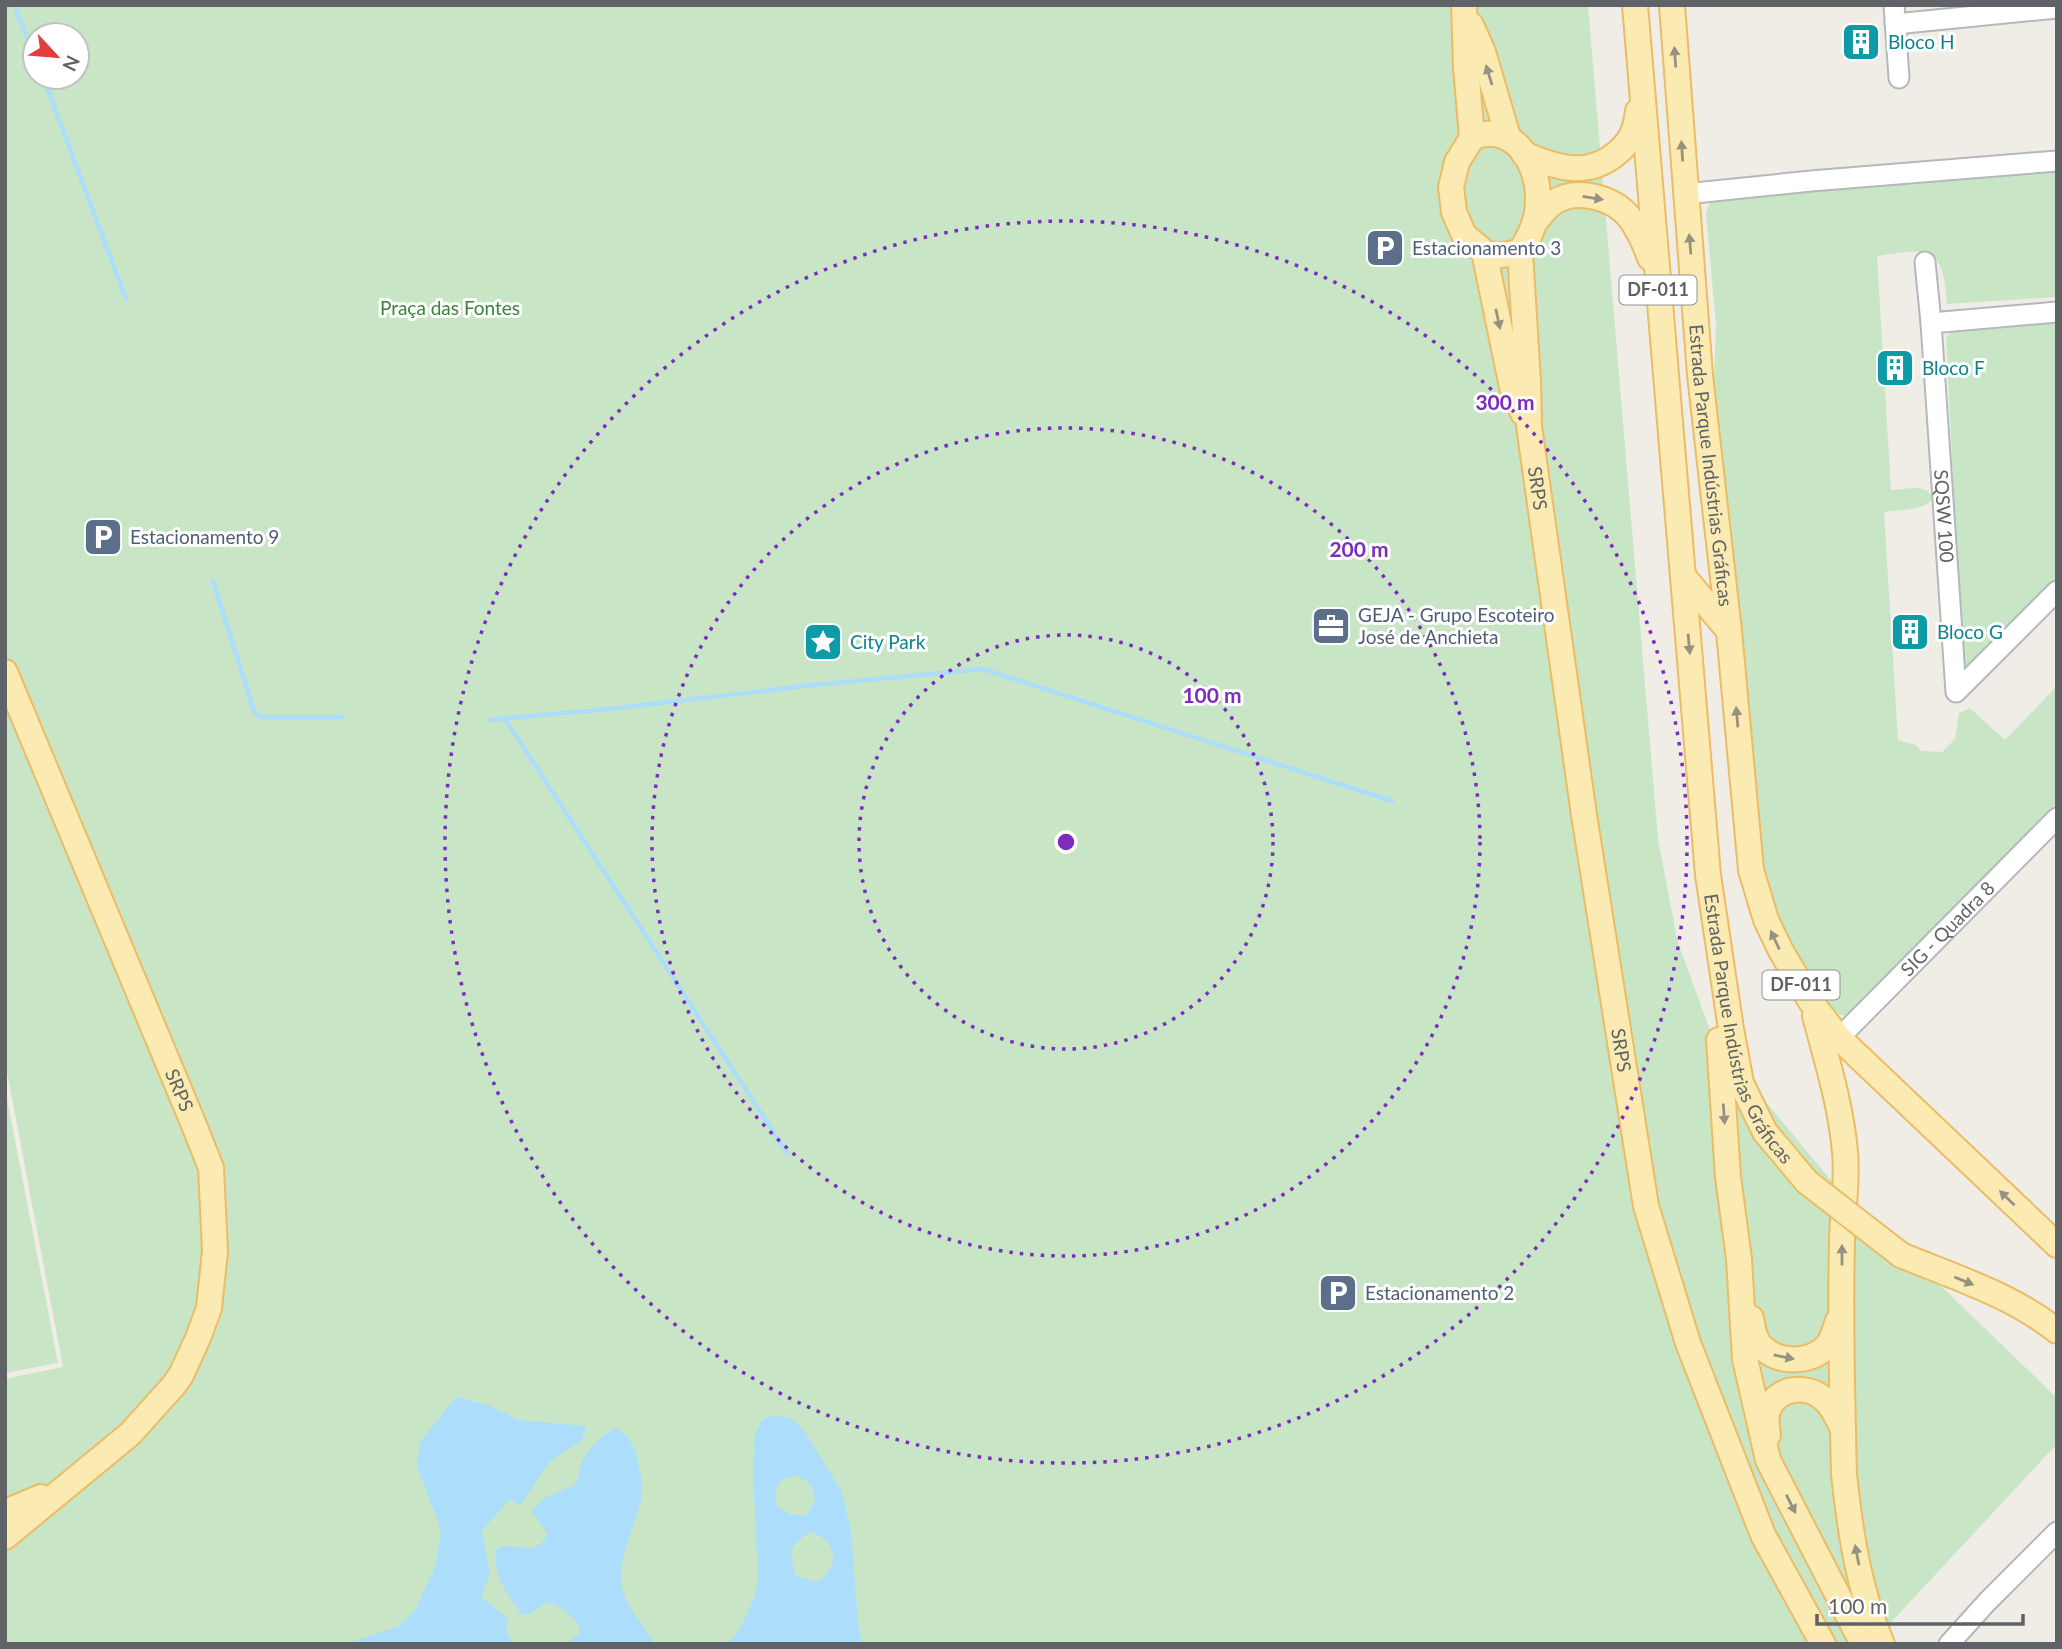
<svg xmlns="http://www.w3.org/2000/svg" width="2062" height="1649" font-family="Lato,sans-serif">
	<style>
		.green { fill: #c8e6c5; fill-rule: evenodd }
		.water { fill: #acdefb; fill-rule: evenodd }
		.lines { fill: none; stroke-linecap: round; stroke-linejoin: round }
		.stream { stroke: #acdefb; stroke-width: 4.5 }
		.minor-casing { stroke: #b4b8bb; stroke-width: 23 }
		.major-casing { stroke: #ebbc65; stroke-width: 28 }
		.minor { stroke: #fff; stroke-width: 19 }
		.major { stroke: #fbeab1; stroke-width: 24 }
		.major-bridge-casing { stroke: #ebbc65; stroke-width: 28; stroke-linecap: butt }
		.major-bridge { stroke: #fbeab1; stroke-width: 24 }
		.oneway { fill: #969281 }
		.ring { fill: none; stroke: #7b2cbf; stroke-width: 3.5; stroke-dasharray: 3.5 7 }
		.labels { text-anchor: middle; stroke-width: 6; stroke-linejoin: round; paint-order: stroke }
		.shield { fill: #fff; stroke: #8f9295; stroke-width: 2 }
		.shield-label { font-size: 18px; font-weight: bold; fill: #5f6367 }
		.culture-label { font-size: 19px; fill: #0d838f; stroke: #fff; text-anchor: start }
		.service-label { font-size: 19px; fill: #4e5e75; stroke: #fff; text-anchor: start }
		.park-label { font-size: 19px; fill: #3b8339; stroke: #fff }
		.street-label { font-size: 19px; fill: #5f6367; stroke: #fff }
		.centre { fill: #7b2cbf; stroke: #fff; stroke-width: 3.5 }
		.ring-label { font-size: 21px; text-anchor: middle; font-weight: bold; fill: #7b2cbf; stroke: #fff; stroke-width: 6; stroke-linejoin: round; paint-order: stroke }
	</style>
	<rect width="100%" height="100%" fill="#f0ede7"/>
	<!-- green -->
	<g class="green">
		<path d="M5 5H1588L1658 839 1678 943 1713 1038 1828 1177 2057 1398V1444L1882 1632 1875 1644H5V1379L63 1367 5 1062ZM35 35H77V77H35Z"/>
		<path d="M2057 168V297L1947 304C1943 246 1931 248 1877 256L1891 490C1905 490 1926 482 1933 498 1924 512 1899 509 1884 512L1898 740 1916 745 1921 751 1942 752 1955 739 1959 713 1970 708 2005 740 2057 686V803L1868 998C1861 1005 1853 1017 1842 1015 1819 1010 1781 923 1773 900 1767 881 1762 862 1756 843L1714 376 1716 325 1706 214 1709 204 1716 197Z"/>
		<path d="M2057 320V584L1965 671 1962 668 1947 499 1953 479 1946 338 1954 329Z"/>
		<path d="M5 1088 58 1363 5 1373Z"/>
	</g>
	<!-- water -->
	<g class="water">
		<path d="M456 1397 488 1405 518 1420 586 1426 582 1440 550 1461 521 1505 509 1500 482 1531 490 1575 481 1596 508 1619 506 1632 515 1644H346L399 1626 415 1610 435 1567 441 1530 417 1466 420 1442Z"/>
		<path d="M777 1416 790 1418 804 1430 842 1492 851 1532 858 1621 862 1644H728L739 1630 747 1614 754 1598 758 1580 753 1472 755 1435 761 1422 767 1417ZM797 1475 811 1485 815 1501 806 1516 789 1514 777 1505 775 1491 782 1480ZM812 1532C839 1542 840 1570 815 1582L796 1575C788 1552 789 1543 812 1532Z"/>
		<path d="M616 1428C628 1434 634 1445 637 1458 639 1468 643 1480 642 1490 640 1523 616 1553 622 1587 625 1604 645 1628 654 1644H565L578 1635 580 1629C575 1616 560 1606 546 1602L528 1615 522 1614C508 1597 492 1574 496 1550 515 1537 533 1562 548 1534L531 1511 544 1498 575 1485C579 1477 579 1469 582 1462 588 1448 603 1434 616 1428Z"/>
	</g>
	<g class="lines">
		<!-- stream -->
		<g class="stream">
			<path d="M14 5 35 57"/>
			<path d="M43 77 126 299"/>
			<path d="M213 581 254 711 260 717H343"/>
			<path d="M505 719 787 1153"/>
			<path d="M490 720 618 708 804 686 983 669 1392 801"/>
		</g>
		<!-- minor casing -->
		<g class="minor-casing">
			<g id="minor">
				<path d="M1894 5 1899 78"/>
				<path d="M1895 24 2057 8"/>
				<path d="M1685 194 1811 181 2057 161"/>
				<path d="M1925 262 1931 323"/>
				<path id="s1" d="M2057 312 1931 323 1956 692 2057 591"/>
				<path id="s2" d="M1839 1038 2057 818"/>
				<path d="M1949 1644 1987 1602 2057 1532"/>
			</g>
		</g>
		<!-- major casing -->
		<g class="major-casing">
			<g id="major">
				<path d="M1464 5 1466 67 1472 138 1457 162 1451 187 1454 212 1464 235 1484 252 1496 256 1520 252"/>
				<path id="s3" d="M1635 5 1708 875 1731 1029 1741 1083 1765 1132 1807 1182"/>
				<path id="s4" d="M1672 5 1700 375 1729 631 1751 870 1766 920 1781 951 1811 1002 1839 1038 2057 1245"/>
				<path d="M1471 25 1483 52 1508 137"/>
				<path id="s5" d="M1472 138C1513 120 1539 164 1538 200 1538 220 1530 236 1520 252L1528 381 1529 426 1584 815 1646 1206 1688 1343 1763 1535 1823 1644"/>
				<path d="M1524 154C1555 168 1588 178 1617 153 1624 147 1630 141 1633 132 1636 126 1637 118 1638 111"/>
				<path d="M1535 222C1541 215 1546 207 1554 202 1578 187 1614 198 1630 218 1639 230 1645 244 1650 258"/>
				<path d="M1484 252 1512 387 1523 413"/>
				<path d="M1683 576 1729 631"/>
				<path id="s6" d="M5 672 194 1125 211 1168 215 1251 209 1308 198 1338 181 1375 174 1385 130 1434 5 1537"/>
				<path d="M1815 1016C1827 1061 1841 1106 1845 1152 1848 1182 1842 1213 1842 1243 1840 1320 1842 1397 1844 1474 1850 1531 1859 1591 1882 1644"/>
				<path d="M1719 1040 1728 1177 1739 1259 1745 1359 1768 1460 1863 1644"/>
				<path d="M1901 1255C1954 1277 2012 1295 2057 1331"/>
				<path d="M1751 1318C1753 1329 1754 1340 1763 1348 1780 1364 1811 1363 1827 1346 1833 1339 1835 1329 1838 1321"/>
				<path d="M1768 1435C1767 1428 1766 1419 1767 1413 1775 1386 1808 1383 1826 1401 1834 1409 1838 1419 1843 1429"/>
				<path d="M5 1512 41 1497"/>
			</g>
		</g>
		<!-- minor -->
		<use href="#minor" class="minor"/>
		<!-- major -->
		<use href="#major" class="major"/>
		<!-- major-bridge casing -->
		<g class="major-bridge-casing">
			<path id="major-bridge" d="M1807 1182 1901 1255"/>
		</g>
		<!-- major-bridge -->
		<use href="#major-bridge" class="major-bridge"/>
	</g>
	<!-- one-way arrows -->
	<defs><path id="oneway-solid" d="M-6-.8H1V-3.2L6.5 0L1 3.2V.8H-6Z" transform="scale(1.75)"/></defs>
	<g class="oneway">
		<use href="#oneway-solid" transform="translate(1675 57) rotate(-94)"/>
		<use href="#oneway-solid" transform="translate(1489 75) rotate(-107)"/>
		<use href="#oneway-solid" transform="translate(1682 151) rotate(-94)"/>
		<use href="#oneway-solid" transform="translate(1593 198) rotate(9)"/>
		<use href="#oneway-solid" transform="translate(1690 244) rotate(-95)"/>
		<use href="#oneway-solid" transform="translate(1498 319) rotate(78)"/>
		<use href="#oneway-solid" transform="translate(1689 644) rotate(85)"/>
		<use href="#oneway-solid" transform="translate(1737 717) rotate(-95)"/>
		<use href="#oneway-solid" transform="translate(1775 940) rotate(-115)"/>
		<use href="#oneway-solid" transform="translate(1724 1114) rotate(86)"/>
		<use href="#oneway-solid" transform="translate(2007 1198) rotate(-136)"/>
		<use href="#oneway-solid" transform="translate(1842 1255) rotate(-90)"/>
		<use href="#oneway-solid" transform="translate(1964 1281) rotate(22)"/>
		<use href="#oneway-solid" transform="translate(1784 1357) rotate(11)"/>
		<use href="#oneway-solid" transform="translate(1791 1504) rotate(63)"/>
		<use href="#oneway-solid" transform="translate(1857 1555) rotate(-101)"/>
	</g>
	<!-- distance rings -->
	<g class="ring">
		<circle cx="1066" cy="842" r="207"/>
		<circle cx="1066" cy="842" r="414"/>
		<circle cx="1066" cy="842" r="621"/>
	</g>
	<!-- icons -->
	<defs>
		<g id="building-square" transform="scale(2.0125)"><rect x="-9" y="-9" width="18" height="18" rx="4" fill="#0f9aa8" stroke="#fff"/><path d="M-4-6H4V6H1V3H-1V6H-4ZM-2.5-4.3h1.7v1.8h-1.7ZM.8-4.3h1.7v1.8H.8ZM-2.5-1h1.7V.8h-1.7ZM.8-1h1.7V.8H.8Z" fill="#fff"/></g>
		<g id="parking-square" transform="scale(2.0125)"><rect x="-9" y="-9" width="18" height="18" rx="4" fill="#5c6f8a" stroke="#fff"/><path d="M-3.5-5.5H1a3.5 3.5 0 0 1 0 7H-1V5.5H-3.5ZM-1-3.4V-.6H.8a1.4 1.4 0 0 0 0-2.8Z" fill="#fff"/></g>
		<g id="office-square" transform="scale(2.0125)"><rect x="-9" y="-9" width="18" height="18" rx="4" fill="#5c6f8a" stroke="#fff"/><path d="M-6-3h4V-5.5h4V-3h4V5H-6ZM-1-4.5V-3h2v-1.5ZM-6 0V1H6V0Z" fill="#fff"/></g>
		<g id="sight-square" transform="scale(2.0125)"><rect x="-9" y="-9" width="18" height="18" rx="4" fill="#0f9aa8" stroke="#fff"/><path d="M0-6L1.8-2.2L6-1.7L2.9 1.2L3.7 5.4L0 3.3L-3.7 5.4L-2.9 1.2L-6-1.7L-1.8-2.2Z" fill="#fff"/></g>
	</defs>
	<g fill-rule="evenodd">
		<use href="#building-square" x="1861" y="42"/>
		<use href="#parking-square" x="1385" y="248"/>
		<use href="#building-square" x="1895" y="368"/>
		<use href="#parking-square" x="103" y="537"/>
		<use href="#office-square" x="1331" y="626"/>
		<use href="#building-square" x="1910" y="632"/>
		<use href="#sight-square" x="823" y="642"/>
		<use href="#parking-square" x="1338" y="1293"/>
	</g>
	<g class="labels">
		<!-- shield labels -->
		<g class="shield">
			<rect x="1619.5" y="275.5" width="77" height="29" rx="5"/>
			<rect x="1762.5" y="970.5" width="77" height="29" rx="5"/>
		</g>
		<g class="shield-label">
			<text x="1658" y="296">DF-011</text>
			<text x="1801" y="991">DF-011</text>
		</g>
		<!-- culture labels -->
		<g class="culture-label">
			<text x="1888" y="49">Bloco H</text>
			<text x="1922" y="375">Bloco F</text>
			<text x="1937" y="639">Bloco G</text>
			<text x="850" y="649">City Park</text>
		</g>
		<!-- service labels -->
		<g class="service-label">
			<text x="1412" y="255">Estacionamento 3</text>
			<text x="130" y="544">Estacionamento 9</text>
			<text x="1358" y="622">GEJA - Grupo Escoteiro<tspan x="1358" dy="22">José de Anchieta</tspan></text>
			<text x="1365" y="1300">Estacionamento 2</text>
		</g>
		<!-- park labels -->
		<g class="park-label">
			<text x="450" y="315">Praça das Fontes</text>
		</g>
		<!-- street labels -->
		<g class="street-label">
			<text dy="7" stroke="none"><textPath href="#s4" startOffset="462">Estrada Parque Indústrias Gráficas</textPath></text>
			<text dy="7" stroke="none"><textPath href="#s5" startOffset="402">SRPS</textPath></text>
			<text dy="7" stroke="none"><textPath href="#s1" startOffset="320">SQSW 100</textPath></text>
			<text dy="7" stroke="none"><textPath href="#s2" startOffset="154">SIG - Quadra 8</textPath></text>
			<text dy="7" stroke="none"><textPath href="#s3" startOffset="1034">Estrada Parque Indústrias Gráficas</textPath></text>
			<text dy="7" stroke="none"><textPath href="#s5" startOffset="970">SRPS</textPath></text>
			<text dy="7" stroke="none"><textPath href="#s6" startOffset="453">SRPS</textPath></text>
		</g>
	</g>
	<circle cx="1066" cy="842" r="10" class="centre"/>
	<g class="ring-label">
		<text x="1505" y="410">300 m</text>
		<text x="1359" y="557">200 m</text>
		<text x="1212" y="703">100 m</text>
	</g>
	<!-- border -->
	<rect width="2062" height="1649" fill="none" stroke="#5f6367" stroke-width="14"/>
	<!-- north arrow -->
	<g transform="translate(56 56) rotate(116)"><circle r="33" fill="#ffffff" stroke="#bfc1c2" stroke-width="2"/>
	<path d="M0-5L12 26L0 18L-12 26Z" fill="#e23d3c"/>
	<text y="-10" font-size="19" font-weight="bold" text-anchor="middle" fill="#5f6367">N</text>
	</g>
	<!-- scale -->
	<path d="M1817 1614v10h206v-10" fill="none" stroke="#5f6367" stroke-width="3.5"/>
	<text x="1828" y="1614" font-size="21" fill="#5f6367" stroke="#ffffff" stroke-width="5" paint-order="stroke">100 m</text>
</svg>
